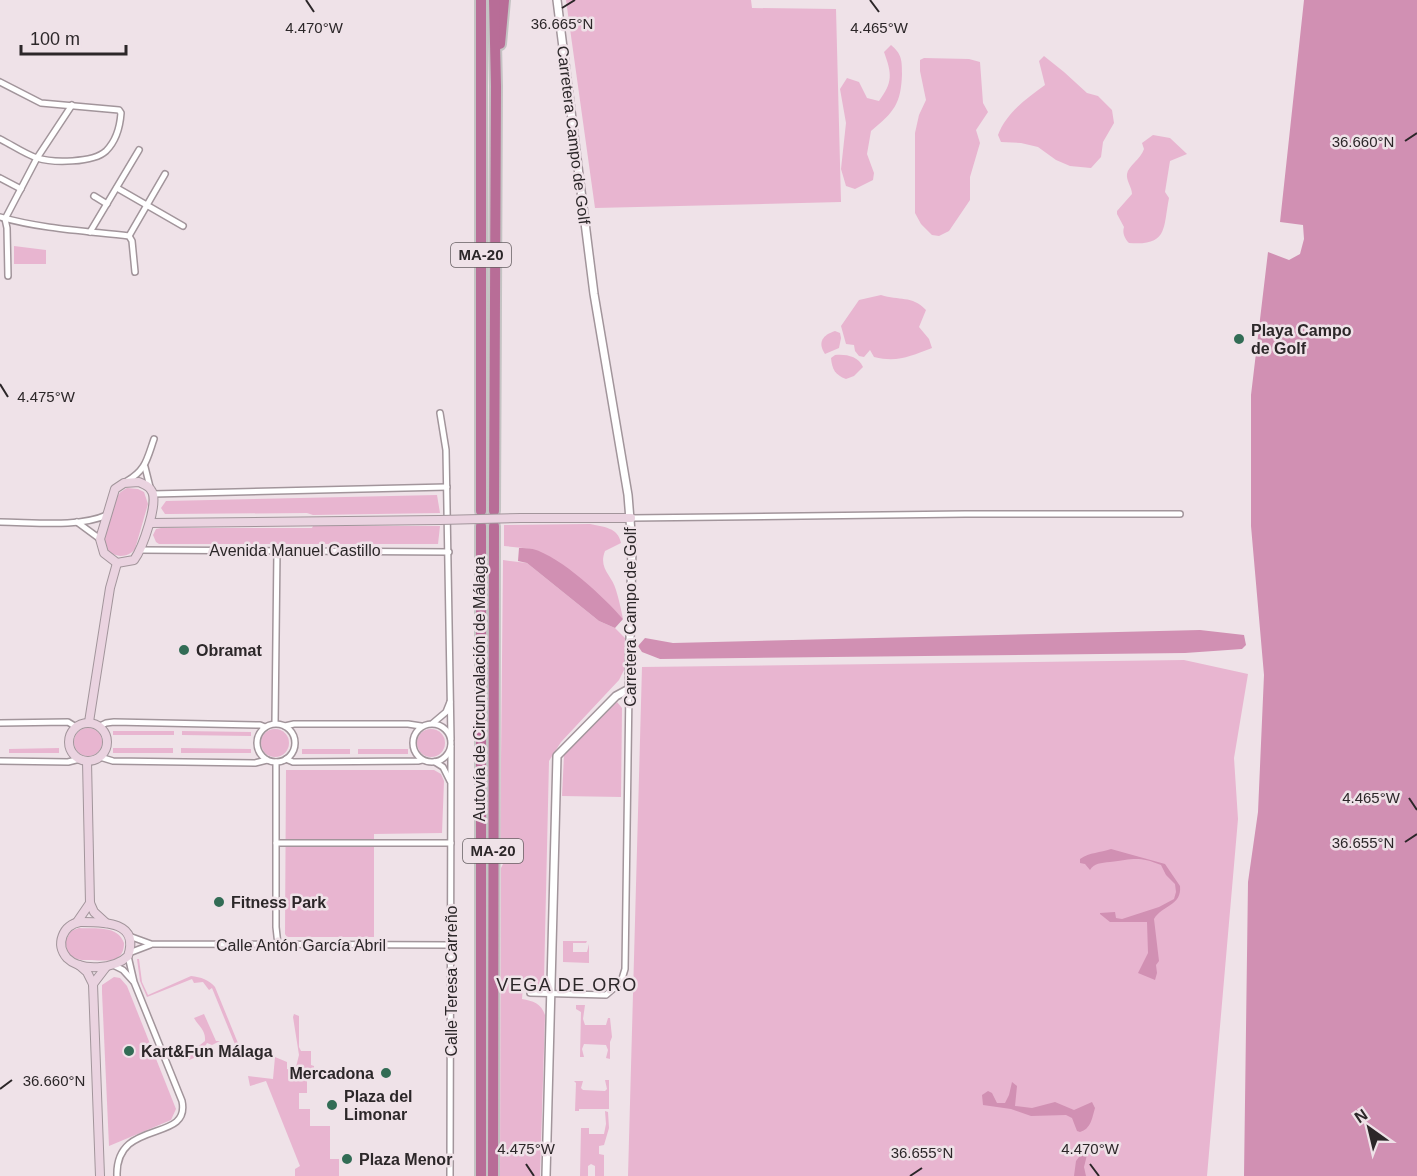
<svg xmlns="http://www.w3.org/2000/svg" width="1417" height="1176" font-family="Helvetica,sans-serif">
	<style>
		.green { fill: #e8b5d0 }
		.water { fill: #d190b3 }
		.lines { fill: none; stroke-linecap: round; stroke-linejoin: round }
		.minor-casing { stroke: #a2959b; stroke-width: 8 }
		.tertiary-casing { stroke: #a2959b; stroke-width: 10 }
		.secondary-casing { stroke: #a2959b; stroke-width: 10 }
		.motorway-casing { stroke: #c4c3c3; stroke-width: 14 }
		.minor { stroke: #fff; stroke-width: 5 }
		.tertiary { stroke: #fff; stroke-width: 7 }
		.secondary { stroke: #ead3e0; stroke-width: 8 }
		.motorway { stroke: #b86d97; stroke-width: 10 }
		.secondary-bridge-casing { stroke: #a2959b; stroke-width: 10; stroke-linecap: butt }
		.secondary-bridge { stroke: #ead3e0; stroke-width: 8 }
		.ticks { fill: none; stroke: #2c2729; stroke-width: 2 }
		.poi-dot { fill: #326c55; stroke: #efe2e8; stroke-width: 2 }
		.labels { text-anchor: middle; stroke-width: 5; stroke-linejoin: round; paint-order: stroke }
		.shield { fill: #efe2e8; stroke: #665f62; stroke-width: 1.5 }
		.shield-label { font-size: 15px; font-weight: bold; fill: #2c2729 }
		.street-label { font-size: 16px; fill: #2c2729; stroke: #efe2e8 }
		.poi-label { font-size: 16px; font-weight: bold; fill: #2c2729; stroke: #efe2e8; text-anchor: start }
		.neighbourhood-label { font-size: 18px; letter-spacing: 1.5px; fill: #2c2729; stroke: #efe2e8 }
		.ticks-label { font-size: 15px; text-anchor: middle; fill: #2c2729; stroke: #efe2e8; stroke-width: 5; stroke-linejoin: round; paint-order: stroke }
	</style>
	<rect width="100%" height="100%" fill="#efe2e8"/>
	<!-- green -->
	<g class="green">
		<path d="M566 0H751L752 8 836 9 841 202 595 208Z"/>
		<path d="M891 45C902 54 902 61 902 74 901 104 894 112 871 131L867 154 874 173 873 180 855 189 846 186 841 169 846 123 840 89 847 78 859 82 867 98 879 101C893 82 892 74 884 52Z"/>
		<path d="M1044 56 1064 72 1087 93 1098 96 1112 110 1114 123 1103 142 1101 157 1091 168 1070 166 1056 160 1038 147 1021 143 1001 142 998 135C1006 113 1026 99 1045 85L1039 61Z"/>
		<path d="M924 58 969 59 980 62 983 103 988 112 976 130 980 143 970 177V200L949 231 939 236 932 235 921 224 915 213V133L919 115 926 100 920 71V60Z"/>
		<path d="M1153 135 1170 138 1187 154 1170 161 1165 192 1169 198C1163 229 1168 246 1129 243 1125 239 1122 233 1124 227L1117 214V211L1132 194C1132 187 1126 181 1127 174 1128 166 1141 159 1144 149L1142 143Z"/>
		<path d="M14 246 46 250V264H14Z"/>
		<path d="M881 295C899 301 912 295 926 310L919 327 929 339 932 348C910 356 898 363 874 357L870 350 864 357 859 356 855 351 854 345 846 344 841 326 859 300Z"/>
		<path d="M835 331 840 333 841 338 839 348 825 354C817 342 823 335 835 331Z"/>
		<path d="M835 355C846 354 858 356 863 367L854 376 846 379C835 375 832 369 831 358Z"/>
		<path d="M127 488 138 489 144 492 148 504 135 549C126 561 104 557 105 540 105 532 114 500 119 494 121 491 124 490 127 488Z"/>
		<path d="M437 495 440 513 313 515 307 513 168 514H165L161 508 166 501Z"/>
		<path d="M590 524C603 527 618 527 621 543L605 551C598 569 612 575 616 590 619 600 621 609 623 619L583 581 533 549 504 546V525Z"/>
		<path d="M313 526H440L438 544H159L156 542 153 535 156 529 161 528H312Z"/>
		<path d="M503 560 527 563 599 621 615 628 625 638 624 670 619 680 561 742 549 761 544 980 540 985H523L522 999C533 1001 541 1003 545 1015L540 1176H500L501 868 503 864 500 861Z"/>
		<path d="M1184 660 1248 674 1234 758 1238 819 1207 1176H628L642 667Z"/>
		<path d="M617 702 622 708 621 797 562 796 564 755Z"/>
		<circle cx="88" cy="742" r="14"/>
		<circle cx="275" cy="743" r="14"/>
		<circle cx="431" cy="743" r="14"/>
		<rect x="113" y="731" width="61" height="4"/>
		<path d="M182 731 251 732V736L182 735Z"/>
		<path d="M59 748V753H9V749Z"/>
		<rect x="113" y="748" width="60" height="5"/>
		<path d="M181 748 251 749V753H181Z"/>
		<rect x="302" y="749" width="48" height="5"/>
		<rect x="358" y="749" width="50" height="5"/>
		<path d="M286 770H434L441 774 444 781 442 833 374 834V937H287L285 934Z"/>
		<path d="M79 928C95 929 118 925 124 943 124 963 107 961 92 960 86 960 78 961 73 957 66 953 66 947 66 940L71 931Z"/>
		<path d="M563 941H587L586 943H573V952H587L589 944V963L563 962Z"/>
		<path d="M137 959H139L142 982 148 995 191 976C201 977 209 980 215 987L242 1053 241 1059 212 988 209 990 203 982 194 983 192 979 147 997 140 981Z"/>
		<path d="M114 977 120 978 127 986 176 1109 171 1120 109 1146 102 992V985Z"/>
		<path d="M576 1005H585L583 1019 585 1025H606L608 1018H610L612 1037 610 1042V1059L606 1058 608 1050 606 1045 584 1044 582 1049 584 1057H580L581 1012 576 1009Z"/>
		<path d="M204 1014 216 1041H220L212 1045 207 1043 204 1048 195 1052 194 1058 189 1060 190 1053 205 1041C206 1030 199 1027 194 1018Z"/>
		<path d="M294 1014 299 1016V1047L301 1051H311V1065L314 1066V1075L307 1076V1093H299V1109H310V1126H330V1159H339V1176H295V1169L300 1166 266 1081 250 1086 248 1076 273 1079 275 1057 287 1062V1069L295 1071 299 1055 293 1017Z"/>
		<path d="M605 1080H609V1109H579V1111H575L576 1083 574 1081H583L581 1088 583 1090 605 1091 607 1089Z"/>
		<path d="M605 1111 608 1112 609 1128 604 1145 599 1146V1154L604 1155V1176H595V1166L591 1164 588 1166V1176H580L581 1128H589V1134H604L606 1124Z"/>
	</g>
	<!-- water -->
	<g class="water">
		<path d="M1304 0H1417V1176H1244L1248 882 1258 812 1264 675 1251 526V395L1268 252 1289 260 1300 254 1304 239 1303 225 1280 222Z"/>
		<path d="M519 548C523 548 529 548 533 549 561 557 604 597 623 619L615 628 599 621 527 563 518 561Z"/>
		<path d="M1200 630 1244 635 1246 645 1242 649 1185 653 660 659 642 652 638 646 645 638 673 643Z"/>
		<path d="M1111 849 1165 864 1180 886C1182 906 1162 905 1154 919L1159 961 1156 965 1157 973 1155 980 1138 973 1148 953 1147 922H1110L1100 914V913L1115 912 1116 918 1122 919 1159 907 1174 899 1176 892 1175 884 1166 875 1161 865C1139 856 1133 859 1110 862 1101 863 1094 863 1090 870L1085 864 1080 863V859C1090 852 1100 853 1111 849Z"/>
		<path d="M1012 1082 1017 1086 1015 1106 1032 1108 1055 1102 1074 1110 1092 1102 1095 1108C1092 1118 1091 1129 1080 1132L1077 1131 1072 1118 1066 1115 1031 1116 1011 1109 983 1105 982 1095 988 1091 992 1093 997 1103H1005L1009 1095Z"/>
		<path d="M1082 1153 1087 1155 1084 1167 1086 1176H1074L1076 1161Z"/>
	</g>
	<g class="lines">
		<!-- minor casing -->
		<g class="minor-casing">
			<g id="minor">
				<path d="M0 82 41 103 119 110 121 113C120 127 116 141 106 151 93 163 53 163 37 158 25 154 12 145 0 139"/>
				<path d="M0 178 21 189"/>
				<path d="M117 188 183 226"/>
				<path d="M94 196 107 204"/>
				<path d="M0 217C42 229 86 231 129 236L132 241 135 272"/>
				<path d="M5 219 37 158 72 105"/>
				<path d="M5 219 7 228 8 276"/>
				<path d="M90 232 139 150"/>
				<path d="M129 236 165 174"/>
				<path d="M440 413 446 450 451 739"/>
				<path d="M145 467 150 487"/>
				<path d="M127 481C146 470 147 459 154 439"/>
				<path d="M153 494 447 487"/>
				<path d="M631 518 965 514H1180"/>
				<path d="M0 522C32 522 78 528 107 515"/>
				<path d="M77 522 100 539"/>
				<path d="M141 550 449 552"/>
				<path d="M0 723 68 722 76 727"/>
				<path d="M275 723 277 550"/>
				<path d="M433 723 446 712 450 702"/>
				<circle cx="432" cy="743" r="19"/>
				<circle cx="276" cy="743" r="19"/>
				<path d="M100 726 106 723 114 722 260 725 265 727"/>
				<path d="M285 726 294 724H408L421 726"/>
				<path d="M100 757 113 761 255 763 267 760"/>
				<path d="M286 759 293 762 418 761 422 760"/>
				<path d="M0 761 68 762 80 759"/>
				<path d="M276 762V927L278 945"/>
				<path d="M435 762 443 767 450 781"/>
				<path d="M276 843H451"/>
				<path d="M129 936 151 944 451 945"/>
				<path d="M129 953 150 945"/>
				<path d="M115 966 123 970 133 981"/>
				<path d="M530 993 606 995 621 982 625 969 629 689"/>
				<path d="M117 1176C115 1117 191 1144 182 1101L134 982 128 956"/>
				<path d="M450 1176 451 746"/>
			</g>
		</g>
		<!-- tertiary casing -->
		<g class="tertiary-casing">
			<path id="tertiary" d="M546 1176 557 756 616 696 629 689 632 545 628 495 594 294 557 0"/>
		</g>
		<!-- secondary casing -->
		<g class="secondary-casing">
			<g id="secondary">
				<path d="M139 482C143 484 149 486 151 490 160 501 142 549 134 560L117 563 104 553 100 539 115 489 124 483Z"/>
				<path d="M521 518H631"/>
				<path d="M150 523 440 520"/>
				<path d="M89 722 110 588 117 563"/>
				<circle cx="88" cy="742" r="19"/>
				<path d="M87 761 90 903 94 912 106 923"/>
				<path d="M77 922 90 903"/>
				<path d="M80 922C103 922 140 921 128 956 115 969 81 972 67 958 55 944 63 925 80 922Z"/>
				<path d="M79 965 87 972 93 984 100 1176"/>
				<path d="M93 984 106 967"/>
			</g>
		</g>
		<!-- motorway casing -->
		<g class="motorway-casing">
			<g id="motorway">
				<path d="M500 44 504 0"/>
				<path d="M481 511V0"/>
				<path d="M494 511 496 86 494 0"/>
				<path d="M481 1176V526"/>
				<path d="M493 1176 494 526"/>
			</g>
		</g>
		<!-- minor -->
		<use href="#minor" class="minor"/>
		<!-- tertiary -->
		<use href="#tertiary" class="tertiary"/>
		<!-- secondary -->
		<use href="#secondary" class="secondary"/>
		<!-- motorway -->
		<use href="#motorway" class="motorway"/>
		<!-- secondary-bridge casing -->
		<g class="secondary-bridge-casing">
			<path id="secondary-bridge" d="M440 520 521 518"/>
		</g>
		<!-- secondary-bridge -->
		<use href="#secondary-bridge" class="secondary-bridge"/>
	</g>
	<!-- ticks -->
	<path class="ticks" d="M306 0 314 12M870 0 879 12M562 8 575 0M1405 141 1417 133M0 384 8 397M1409 798 1417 810M1405 842 1417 834M0 1089 12 1080M526 1164 534 1176M1090 1164 1099 1176M910 1176 922 1168"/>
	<!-- markers -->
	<g class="poi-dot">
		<circle cx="1239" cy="339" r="6"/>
		<circle cx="184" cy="650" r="6"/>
		<circle cx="219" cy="902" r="6"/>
		<circle cx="129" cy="1051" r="6"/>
		<circle cx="386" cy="1073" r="6"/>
		<circle cx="332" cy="1105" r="6"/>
		<circle cx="347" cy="1159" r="6"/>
	</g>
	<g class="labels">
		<!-- shield labels -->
		<g class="shield">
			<rect x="451" y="243" width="60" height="24" rx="4.5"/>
			<rect x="463" y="839" width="60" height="24" rx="4.5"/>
		</g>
		<g class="shield-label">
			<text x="481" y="260">MA-20</text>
			<text x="493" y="856">MA-20</text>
		</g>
		<!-- street labels -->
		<g class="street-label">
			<text transform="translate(574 135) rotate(83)" y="6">Carretera Campo de Golf</text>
			<text x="295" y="556">Avenida Manuel Castillo</text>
			<text transform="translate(630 617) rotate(-90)" y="6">Carretera Campo de Golf</text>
			<text transform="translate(479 689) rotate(-90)" y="6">Autovía de Circunvalación de Málaga</text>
			<text x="301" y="951">Calle Antón García Abril</text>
			<text transform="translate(451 981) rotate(-90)" y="6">Calle Teresa Carreño</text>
		</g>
		<!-- poi labels -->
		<g class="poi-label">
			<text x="1251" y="336">Playa Campo<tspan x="1251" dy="18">de Golf</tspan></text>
			<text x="196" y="656">Obramat</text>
			<text x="231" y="908">Fitness Park</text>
			<text x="141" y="1057">Kart&amp;Fun Málaga</text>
			<text x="374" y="1079" text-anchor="end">Mercadona</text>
			<text x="344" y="1102">Plaza del<tspan x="344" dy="18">Limonar</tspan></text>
			<text x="359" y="1165">Plaza Menor</text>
		</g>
		<!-- neighbourhood labels -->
		<g class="neighbourhood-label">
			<text x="567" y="991">VEGA DE ORO</text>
		</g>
	</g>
	<g class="ticks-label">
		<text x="562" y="29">36.665°N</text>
		<text x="314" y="33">4.470°W</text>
		<text x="879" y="33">4.465°W</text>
		<text x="1363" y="147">36.660°N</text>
		<text x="46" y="402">4.475°W</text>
		<text x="1371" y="803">4.465°W</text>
		<text x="1363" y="848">36.655°N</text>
		<text x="54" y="1086">36.660°N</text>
		<text x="526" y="1154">4.475°W</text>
		<text x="1090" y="1154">4.470°W</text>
		<text x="922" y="1158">36.655°N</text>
	</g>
	<!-- north arrow -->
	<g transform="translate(1369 1128) rotate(326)" stroke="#efe2e8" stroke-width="4.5" paint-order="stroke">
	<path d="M0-4.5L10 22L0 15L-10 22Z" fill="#2c2729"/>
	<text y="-9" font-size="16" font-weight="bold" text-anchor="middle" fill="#2c2729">N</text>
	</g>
	<!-- scale -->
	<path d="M21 45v9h105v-9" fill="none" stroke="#2c2729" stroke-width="3"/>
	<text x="30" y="45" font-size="18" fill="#2c2729" stroke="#efe2e8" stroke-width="4.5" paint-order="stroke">100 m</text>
</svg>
